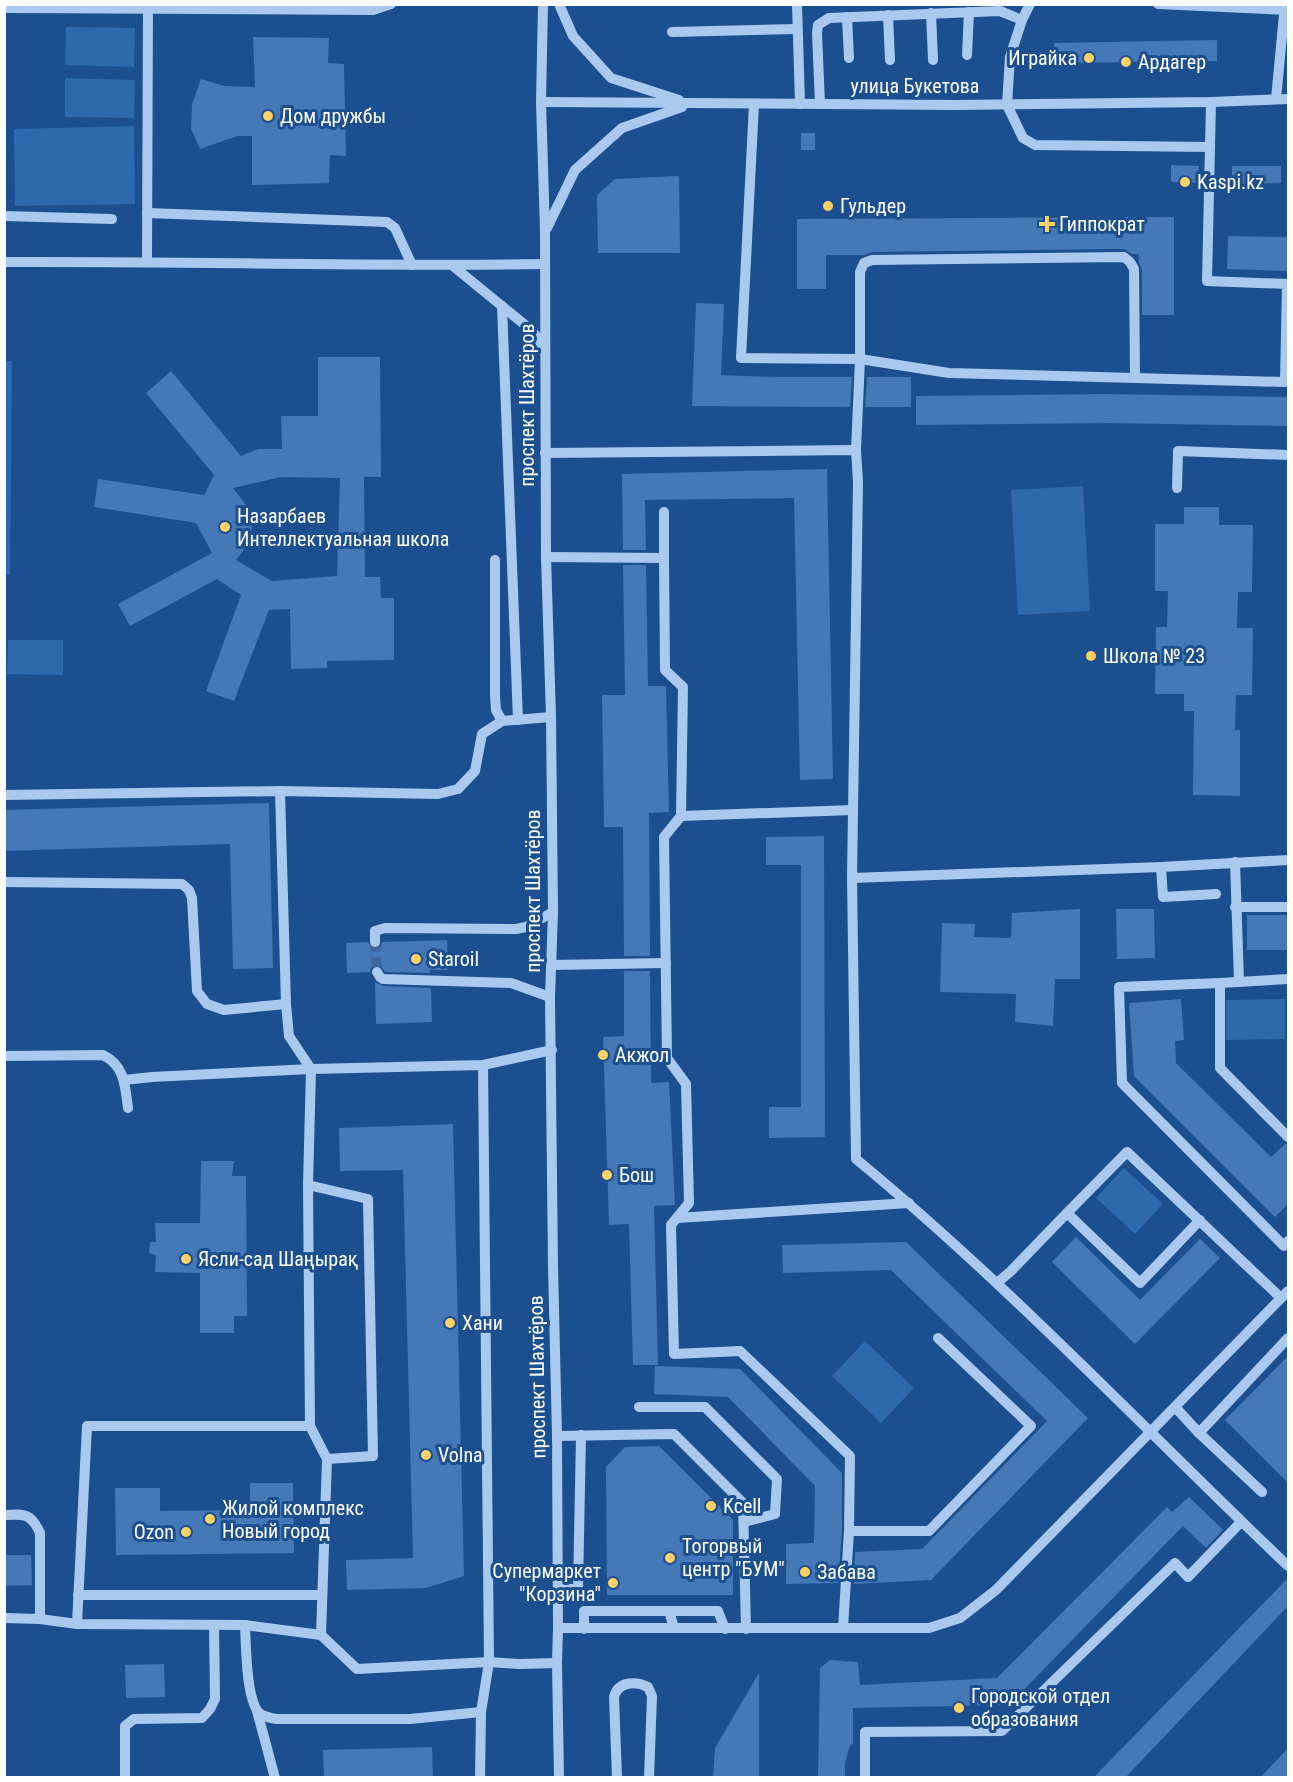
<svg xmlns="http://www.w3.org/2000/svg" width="1293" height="1782" font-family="'Roboto Condensed',sans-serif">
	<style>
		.green { fill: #2e69ad }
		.building { fill: #4478b7; fill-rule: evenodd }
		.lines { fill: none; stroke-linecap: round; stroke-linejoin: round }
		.minor-tunnel { stroke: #3d69a0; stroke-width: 10; stroke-dasharray: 10 5; stroke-linecap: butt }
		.minor { stroke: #a9c9ee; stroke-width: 10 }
		.poi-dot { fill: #ffd166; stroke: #1b4f8f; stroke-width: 2 }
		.labels { text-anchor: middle; stroke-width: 6; stroke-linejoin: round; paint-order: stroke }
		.poi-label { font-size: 20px; fill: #fff; stroke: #1b4f8f; text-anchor: start }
		.street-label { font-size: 20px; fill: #fff; stroke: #1b4f8f }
	</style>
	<rect width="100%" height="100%" fill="#1b4f8f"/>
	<!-- green -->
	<g class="green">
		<path d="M66 27 135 28 134 67 65 65Z"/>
		<path d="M65 78 135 80 134 118 65 117Z"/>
		<path d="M134 126 135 204 15 206 14 129Z"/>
		<path d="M5 361H12L10 575H4Z"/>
		<path d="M1083 486 1090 611 1018 615 1011 490Z"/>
		<path d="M8 640H63V675L7 674Z"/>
		<path d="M1285 999V1039L1226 1040V1000Z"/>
		<path d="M1124 1168 1163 1204 1135 1234 1096 1198Z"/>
		<path d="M865 1341 914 1388 881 1423 832 1376Z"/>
	</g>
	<!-- building -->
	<g class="building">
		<path d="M253 37 329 38 328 63 344 64 346 156 330 155 329 183 252 185V136H237L200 149 191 129 192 104 201 79 225 86 255 87Z"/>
		<path d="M1217 40V61L1054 63V43Z"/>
		<rect x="801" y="133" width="14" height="17"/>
		<path d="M1171 165 1199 166 1198 183 1171 182Z"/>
		<path d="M1232 166H1281V183L1232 184Z"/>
		<path d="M679 176 680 253H598L597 195 615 179Z"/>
		<path d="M1174 217V315H1142V269L1139 263V254H1132L1124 249 872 252 864 255H826V289H797V219Z"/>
		<path d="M1228 236 1288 237V271L1227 269Z"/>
		<path d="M696 303 724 304 721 375 773 377H852L850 407 692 406Z"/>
		<path d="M318 357H380L381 477H364L365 577H380L381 598H394V660L327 661V668L291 669 290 609 269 610 234 701 206 691 241 595 217 579 130 626 118 604 212 553 196 523 94 507 98 479 204 495 214 475 146 393 171 371 241 456 258 449H282L281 416H318ZM281 477 340 478 337 576 272 581 236 560 248 544 252 528 249 509 233 488Z"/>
		<path d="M867 377H911V407H865Z"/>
		<path d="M1106 394 1288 397V426L1106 423 916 425V396Z"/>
		<path d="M827 469 833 779 800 780 794 498 645 500 646 550H623L622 474Z"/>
		<path d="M1184 507H1219V525H1253L1252 592H1238L1237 628H1253L1252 695H1236L1235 730H1240V796L1193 795 1194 711H1184V694H1155L1156 627H1167L1168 591H1155V524H1184Z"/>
		<path d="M623 565H646L648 686H666L669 812 649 813 650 956H624L623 827H604L602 695H625Z"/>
		<path d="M269 803 273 968 233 969 230 844 4 851V810Z"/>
		<path d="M824 836 825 1137 769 1138V1107H801V865H766V837Z"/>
		<path d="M1080 909V979H1055L1053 1026 1015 1022 1016 994 940 992 942 923 975 924 974 937 1011 938 1012 913Z"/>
		<path d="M1116 909H1154L1155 958 1117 959Z"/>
		<rect x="1247" y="915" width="41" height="35"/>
		<path d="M447 940 448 970H430V973L385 972 381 966 376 965 371 968 370 972 347 973 346 943 368 942 371 948 376 949 381 946 382 942Z"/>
		<path d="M624 971H650L651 1083 669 1082 675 1205 654 1206 658 1365H633L629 1224 609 1225 603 1037 624 1036Z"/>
		<path d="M375 982 383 986 431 988 432 1022 376 1024Z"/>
		<path d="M1181 999 1184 1040 1175 1041 1176 1063 1271 1157 1285 1144H1288V1204L1275 1217 1134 1076 1129 1003Z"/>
		<path d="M453 1124 464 1576 426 1588 347 1590 346 1560 413 1558 403 1170 340 1171 339 1128Z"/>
		<path d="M201 1161H234L232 1176H246L247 1316H234V1333H200V1273L155 1272 156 1255 149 1253 150 1242H156L155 1223H200Z"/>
		<path d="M1076 1237 1140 1300 1200 1239 1220 1258 1135 1344 1052 1262Z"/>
		<path d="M906 1242 1088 1418 931 1580 854 1584 855 1552 922 1549 1047 1421 891 1270 783 1273 782 1245Z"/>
		<path d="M1288 1356V1483L1225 1420Z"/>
		<path d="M655 1366 740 1369 842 1473V1531L838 1583 786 1584V1544L814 1543 815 1486 728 1397 654 1394Z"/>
		<path d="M659 1446 733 1520V1595H607L606 1467 625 1447Z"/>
		<path d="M250 1483H293L294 1553 116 1555 115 1488H160V1511L250 1510Z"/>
		<path d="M1189 1497 1223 1530 1206 1548 1183 1526 1009 1705 853 1708V1744L850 1745 845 1763V1778H818L820 1668 830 1660 858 1662 860 1685 997 1678 1167 1507 1172 1512Z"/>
		<path d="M4 1555H31L32 1585 4 1586Z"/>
		<path d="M1288 1578V1606L1125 1778H1093Z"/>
		<path d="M164 1664 165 1697 126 1698 125 1665Z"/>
		<path d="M759 1673V1778H713L715 1748Z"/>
		<path d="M432 1747 433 1778H324L323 1750Z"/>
		<path d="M1288 1748V1778H1260Z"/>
	</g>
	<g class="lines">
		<!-- minor-tunnel -->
		<path class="minor-tunnel" d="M375 942 377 972"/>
		<!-- minor -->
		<g class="minor">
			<path d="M543 4 541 102 545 231 546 557 551 717 553 912 550 997 553 1266 557 1436 558 1628 557 1663 559 1778"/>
			<path d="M559 4 573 36 611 78 679 100"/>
			<path d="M797 4 800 104"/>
			<path d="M1030 4 1022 20 1010 57 1007 105 1023 138 1035 145 1210 147"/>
			<path d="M1158 4 1288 10"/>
			<path d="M4 8 373 10 391 4"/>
			<path d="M931 13 933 60"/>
			<path d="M888 15 890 60"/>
			<path d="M847 17 849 58"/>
			<path d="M672 32 797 29"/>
			<path d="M967 55 969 12"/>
			<path d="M1276 99 1285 4"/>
			<path d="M541 102 956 105 1211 102 1288 99"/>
			<path d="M754 104 741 358 860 359 949 373 1285 382 1287 284 1207 281 1211 102"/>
			<path d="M820 104 817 33 818 25 829 18 1000 11 1022 20"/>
			<path d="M147 213 387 222 395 228 412 265"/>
			<path d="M4 216 112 219"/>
			<path d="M547 228 575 170 622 128 682 107"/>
			<path d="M4 262C185 261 365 267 545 264"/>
			<path d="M147 262 148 4"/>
			<path d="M453 266 530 329 539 339 543 351"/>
			<path d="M502 306 518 720"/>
			<path d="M856 450 860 359V272L864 263 872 260 1124 257 1130 262 1134 269 1135 378"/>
			<path d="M545 453 856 450 858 482 852 878 856 1159C1009 1285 1145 1430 1288 1566"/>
			<path d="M1177 488 1178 451 1288 455"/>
			<path d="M546 557 664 558V512"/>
			<path d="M664 558 665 670 683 687 681 816 664 837 667 1058 686 1084 689 1203 671 1225 674 1354 740 1351 850 1456 849 1531 843 1628"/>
			<path d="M495 560V696L496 710 502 721"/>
			<path d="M4 795 280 791 438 794 458 789 475 771 482 734 502 721 551 717"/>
			<path d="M681 816 853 810"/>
			<path d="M1235 862 1239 982"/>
			<path d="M1161 867 1163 897 1216 894"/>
			<path d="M852 878 1161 867 1288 860"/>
			<path d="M4 882 182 884 189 890 192 898 197 991 207 1004 224 1010 286 1004 280 791"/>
			<path d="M1235 907H1288"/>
			<path d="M375 942V931L385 928 516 929 526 927 553 912"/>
			<path d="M552 965 666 963"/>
			<path d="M377 972 380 977 383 979 511 983 550 997"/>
			<path d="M1220 983 1288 979"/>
			<path d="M286 1004 289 1036 311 1069 308 1185 310 1426 327 1459 321 1635"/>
			<path d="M4 1056 103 1055C125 1066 125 1086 128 1108"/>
			<path d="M124 1080 152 1077 311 1069 483 1065 552 1050"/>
			<path d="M1288 1137 1220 1068V983L1119 987 1122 1083 1284 1246 1288 1241"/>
			<path d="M308 1185 368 1199 373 1456 327 1459"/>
			<path d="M677 1218 909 1203"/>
			<path d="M1200 1220 1140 1283 1067 1213 1127 1152 1281 1298"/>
			<path d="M997 1283 1011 1271 1067 1213"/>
			<path d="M639 1407H705L777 1479 775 1514 744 1522"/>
			<path d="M1175 1407 1199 1433 1288 1338"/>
			<path d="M1199 1433 1262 1492"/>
			<path d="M557 1436 674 1434 743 1503 746 1629"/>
			<path d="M4 1515C25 1514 31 1513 40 1533V1619"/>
			<path d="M849 1531H929L1031 1426 938 1338"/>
			<path d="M558 1589H578L581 1435"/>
			<path d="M78 1595H322"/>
			<path d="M669 1611H718L725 1629"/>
			<path d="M4 1618 40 1619 77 1624 245 1625 321 1635 357 1669 489 1662 519 1664 557 1663"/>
			<path d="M77 1624 87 1426H310"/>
			<path d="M245 1625C246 1645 246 1699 259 1713 264 1717 270 1718 276 1719H410L481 1712"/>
			<path d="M558 1628H929L960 1618 996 1590 1288 1291"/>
			<path d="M584 1629V1611H669L674 1628"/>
			<path d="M257 1711 275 1778"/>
			<path d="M125 1778V1726L134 1719 202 1718 210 1709 215 1699 214 1625"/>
			<path d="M480 1778 481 1712 489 1662 483 1065"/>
			<path d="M617 1778 614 1697C618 1681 636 1681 648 1687L652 1696 649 1778"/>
			<path d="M865 1778V1732L1002 1731 1175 1563 1188 1577 1241 1522"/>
		</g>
	</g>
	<!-- markers -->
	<g class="poi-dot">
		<circle cx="1089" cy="58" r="6"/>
		<circle cx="1126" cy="62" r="6"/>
		<circle cx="268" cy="116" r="6"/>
		<circle cx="1185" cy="182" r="6"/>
		<circle cx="828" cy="206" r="6"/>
		<path d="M1044 215h6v6h6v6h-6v6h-6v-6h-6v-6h6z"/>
		<circle cx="225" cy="527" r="6"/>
		<circle cx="1091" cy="656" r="6"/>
		<circle cx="416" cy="959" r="6"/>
		<circle cx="603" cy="1055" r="6"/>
		<circle cx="607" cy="1175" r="6"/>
		<circle cx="186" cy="1259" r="6"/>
		<circle cx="450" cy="1323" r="6"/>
		<circle cx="426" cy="1455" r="6"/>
		<circle cx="711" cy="1506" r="6"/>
		<circle cx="210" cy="1519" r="6"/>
		<circle cx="186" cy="1532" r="6"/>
		<circle cx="670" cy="1558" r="6"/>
		<circle cx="805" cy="1572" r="6"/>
		<circle cx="613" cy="1583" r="6"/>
		<circle cx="959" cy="1708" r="6"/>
	</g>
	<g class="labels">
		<!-- poi labels -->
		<g class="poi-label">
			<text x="1077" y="65" text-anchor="end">Играйка</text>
			<text x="1138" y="69">Ардагер</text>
			<text x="280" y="123">Дом дружбы</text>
			<text x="1197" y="189">Kaspi.kz</text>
			<text x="840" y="213">Гульдер</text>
			<text x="1059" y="231">Гиппократ</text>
			<text x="237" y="523">Назарбаев<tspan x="237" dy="23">Интеллектуальная школа</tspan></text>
			<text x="1103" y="663">Школа № 23</text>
			<text x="428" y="966">Staroil</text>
			<text x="615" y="1062">Акжол</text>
			<text x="619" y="1182">Бош</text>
			<text x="198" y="1266">Ясли-сад Шаңырақ</text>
			<text x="462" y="1330">Хани</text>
			<text x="438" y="1462">Volna</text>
			<text x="723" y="1513">Kcell</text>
			<text x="222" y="1515">Жилой комплекс<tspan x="222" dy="23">Новый город</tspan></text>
			<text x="174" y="1539" text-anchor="end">Ozon</text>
			<text x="682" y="1553">Тогорвый<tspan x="682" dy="23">центр "БУМ"</tspan></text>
			<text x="601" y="1578" text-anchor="end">Супермаркет<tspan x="601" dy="23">"Корзина"</tspan></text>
			<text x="817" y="1579">Забава</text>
			<text x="971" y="1703">Городской отдел<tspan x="971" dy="23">образования</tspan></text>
		</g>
		<!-- street labels -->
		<g class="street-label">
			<text x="915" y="93">улица Букетова</text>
			<text transform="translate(527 405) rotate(-90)" y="7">проспект Шахтёров</text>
			<text transform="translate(533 891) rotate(-90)" y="7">проспект Шахтёров</text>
			<text transform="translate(537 1377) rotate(-91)" y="7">проспект Шахтёров</text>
		</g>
	</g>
	<!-- border -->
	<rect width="1293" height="1782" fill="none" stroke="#ffffff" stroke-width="12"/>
</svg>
